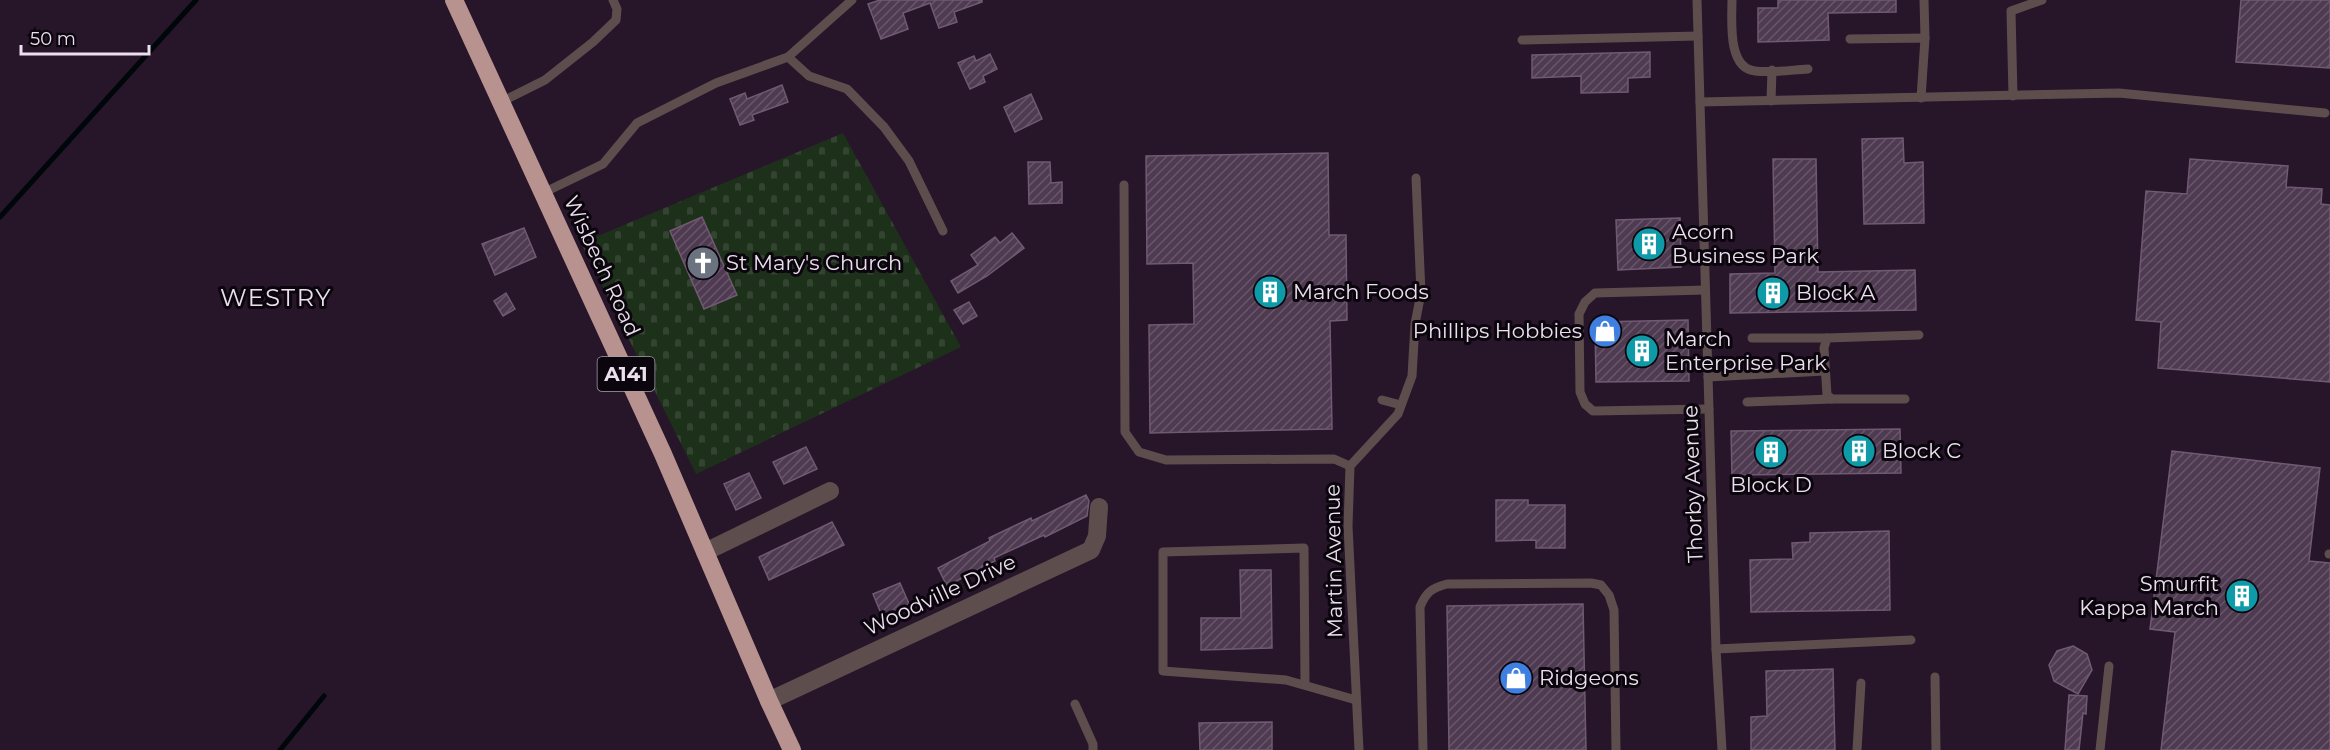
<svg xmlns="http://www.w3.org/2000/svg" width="2330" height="750" font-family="Montserrat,sans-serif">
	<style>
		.cemetery { fill: url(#cemetery-stones) }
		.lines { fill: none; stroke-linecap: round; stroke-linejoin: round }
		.stream { stroke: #00070a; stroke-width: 5 }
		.building { fill: url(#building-hatch); stroke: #705a73; stroke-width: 1.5 }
		.lane { stroke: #5d4e4d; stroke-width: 9 }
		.street { stroke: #5d4e4d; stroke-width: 18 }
		.highway { stroke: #b8928f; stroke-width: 18 }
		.labels { text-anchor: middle; stroke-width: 6; stroke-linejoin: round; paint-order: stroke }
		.shield { fill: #0b050d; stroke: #a89eaa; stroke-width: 1.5 }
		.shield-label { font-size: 20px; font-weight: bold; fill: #ece0ee }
		.poi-label { font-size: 21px; fill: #ece0ee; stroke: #0b050d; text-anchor: start }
		.street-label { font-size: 21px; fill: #ece0ee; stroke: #0b050d }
		.quarter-label { font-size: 24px; letter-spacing: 1.5px; fill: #ece0ee; stroke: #0b050d }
	</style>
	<defs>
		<pattern id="cemetery-stones" width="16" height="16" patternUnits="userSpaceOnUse" patternTransform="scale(1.5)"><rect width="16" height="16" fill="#1d3019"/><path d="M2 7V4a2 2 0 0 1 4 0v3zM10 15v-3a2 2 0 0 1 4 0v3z" fill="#334430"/></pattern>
		<pattern id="building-hatch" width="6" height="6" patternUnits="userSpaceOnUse" patternTransform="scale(1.5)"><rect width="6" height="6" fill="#4e3a51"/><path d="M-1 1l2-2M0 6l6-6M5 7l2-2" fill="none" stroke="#68566a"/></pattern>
	</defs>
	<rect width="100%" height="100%" fill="#27152a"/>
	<!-- cemetery -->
	<path class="cemetery" d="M843 133 961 347 696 474 581 243Z"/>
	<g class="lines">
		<!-- stream -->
		<g class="stream">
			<path d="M0 217 196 0"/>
			<path d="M280 750 324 696"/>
		</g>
	</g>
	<!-- building -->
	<g class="building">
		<path d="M880 0H982V2L954 12 957 22 939 28 930 3 903 13 908 29 881 39 868 4Z"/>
		<path d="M1778 0H1896V12L1828 13 1829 40 1758 42V8H1778Z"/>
		<path d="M2241 0H2330V68L2236 62Z"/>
		<path d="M1650 52V77L1628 78V92L1581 93V76L1532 78V55Z"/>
		<path d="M990 54 997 69 983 76 985 82 970 89 958 63 974 56 976 61Z"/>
		<path d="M782 85 788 102 752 115 754 120 740 125 730 99 745 93 747 99Z"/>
		<path d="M1031 94 1042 119 1015 132 1004 107Z"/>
		<path d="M1903 138 1904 163 1923 162 1924 223 1864 224 1862 139Z"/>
		<path d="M1328 153 1329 235H1346L1347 320 1330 321 1332 429 1150 433 1149 325 1194 324 1193 263 1147 264 1146 156Z"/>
		<path d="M1773 159H1816L1818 272 1915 270 1916 310 1730 313V274L1775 273Z"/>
		<path d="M2190 159 2288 166 2286 187 2322 189 2321 204 2330 205V382L2158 368 2161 322 2136 320 2146 191 2187 194Z"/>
		<path d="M1028 162H1050L1051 183 1062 182V203L1029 204Z"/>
		<path d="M702 217 737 295 704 309 670 231Z"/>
		<path d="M1680 218 1681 267 1618 270 1616 220Z"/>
		<path d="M524 228 536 257 495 275 482 244Z"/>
		<path d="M1012 233 1024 248 987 276 958 293 951 281 978 265 971 255 995 237 1000 243Z"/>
		<path d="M506 293 515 309 503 316 494 301Z"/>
		<path d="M969 302 977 316 963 324 954 310Z"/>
		<path d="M1688 320 1689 381 1596 382 1595 322Z"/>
		<path d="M1900 429 1901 473 1732 475 1731 431Z"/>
		<path d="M806 447 817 469 784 484 773 462Z"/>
		<path d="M2172 451 2320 468 2309 561 2330 563V750H2161L2175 632 2150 629Z"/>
		<path d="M749 473 761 498 736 510 724 484Z"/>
		<path d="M1086 495 1089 501 1087 516 1045 537 1044 535 994 558 995 561 947 586 938 568 990 541 989 538 1031 518 1032 521Z"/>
		<path d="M1496 500H1528V505H1565V548H1536V540L1496 541Z"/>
		<path d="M832 522 844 545 769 580 759 557Z"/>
		<path d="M1889 531 1890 610 1751 612 1750 560 1793 559 1792 543 1810 542V533Z"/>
		<path d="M1240 570H1271L1272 648 1201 650V618H1241Z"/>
		<path d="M900 583 910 606 883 618 873 594Z"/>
		<path d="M1583 604 1586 750H1449L1447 606Z"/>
		<path d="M2073 646 2087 654 2092 670 2078 694 2054 681 2049 665 2057 651Z"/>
		<path d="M1833 669 1835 750H1751V717L1767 716 1766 671Z"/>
		<path d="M2069 695 2087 696 2086 714 2083 713 2079 750H2065Z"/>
		<path d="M1272 722V750H1200L1199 723Z"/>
	</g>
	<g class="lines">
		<!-- lane -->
		<g class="lane">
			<path d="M1697 0 1716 649 1722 750"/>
			<path d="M1732 0C1732 20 1727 68 1755 71 1772 73 1791 70 1808 69"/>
			<path d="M1924 0 1925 38"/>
			<path d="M1850 39 1925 38 1921 98"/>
			<path d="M1522 40 1698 36"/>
			<path d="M788 57 809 76 847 89 884 127 909 161 943 231"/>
			<path d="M2013 96 2011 11 2042 0"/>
			<path d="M1771 101 1772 70"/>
			<path d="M501 102 545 80 593 42 616 20 617 9 613 0"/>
			<path d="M1700 102 2119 93 2325 113"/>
			<path d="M1124 185 1125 432 1139 452 1166 460 1334 459 1350 466"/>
			<path d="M543 193 603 164 637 123 716 83 788 57 852 0"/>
			<path d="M1705 290 1595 293 1585 302 1579 314 1580 392 1585 404 1593 411 1709 409"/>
			<path d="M1752 338H1827"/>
			<path d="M1708 377 1825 371"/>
			<path d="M1905 399H1832L1827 395 1824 348 1827 338 1919 335"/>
			<path d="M1382 400 1401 405"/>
			<path d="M1747 402 1832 399"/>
			<path d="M2329 554H2330"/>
			<path d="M1716 649 1911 640"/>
			<path d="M1935 677 1936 750"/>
			<path d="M1305 685 1304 548 1163 552V671L1286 680 1356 700"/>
			<path d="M1075 704 1093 744V750"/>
			<path d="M1359 750 1348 526 1350 466 1398 414 1412 376 1415 324 1421 293 1416 178"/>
			<path d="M1423 750 1420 607C1426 592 1432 588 1447 584L1591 583 1601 585 1609 595 1614 610 1616 750"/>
			<path d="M1857 750 1861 683"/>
			<path d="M2100 750 2109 666"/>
		</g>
		<!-- street -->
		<g class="street">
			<path d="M705 552 830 491"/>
			<path d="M769 701 1091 550 1097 536 1099 507"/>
		</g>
		<!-- highway -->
		<path class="highway" d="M454 0 663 454 769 701 792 750"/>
	</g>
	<!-- icons -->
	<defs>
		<g id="building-disc" transform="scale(1.725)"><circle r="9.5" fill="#0f9aa8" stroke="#0b050d"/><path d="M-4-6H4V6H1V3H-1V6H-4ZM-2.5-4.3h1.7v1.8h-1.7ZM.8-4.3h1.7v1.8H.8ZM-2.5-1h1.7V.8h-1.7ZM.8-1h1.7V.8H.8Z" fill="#fff"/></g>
		<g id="church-disc" transform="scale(1.725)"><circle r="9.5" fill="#6b7280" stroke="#0b050d"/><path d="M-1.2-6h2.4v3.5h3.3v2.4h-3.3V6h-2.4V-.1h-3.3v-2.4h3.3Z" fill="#fff"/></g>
		<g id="shop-disc" transform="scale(1.725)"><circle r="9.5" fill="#3f7fe0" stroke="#0b050d"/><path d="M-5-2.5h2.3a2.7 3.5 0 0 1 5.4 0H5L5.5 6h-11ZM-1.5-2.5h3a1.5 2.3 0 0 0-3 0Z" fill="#fff"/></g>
	</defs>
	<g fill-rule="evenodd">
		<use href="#building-disc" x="1649" y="244"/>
		<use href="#church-disc" x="703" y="263"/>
		<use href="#building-disc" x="1270" y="292"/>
		<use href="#building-disc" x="1773" y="293"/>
		<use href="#shop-disc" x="1605" y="331"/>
		<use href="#building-disc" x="1642" y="351"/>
		<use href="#building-disc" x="1859" y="451"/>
		<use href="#building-disc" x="1771" y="452"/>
		<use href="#building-disc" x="2242" y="596"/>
		<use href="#shop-disc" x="1516" y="678"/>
	</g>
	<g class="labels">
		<!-- shield labels -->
		<rect class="shield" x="597.5" y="357" width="57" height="34" rx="4.5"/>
		<g class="shield-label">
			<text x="626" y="381">A141</text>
		</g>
		<!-- poi labels -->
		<g class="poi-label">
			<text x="1672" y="239">Acorn<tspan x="1672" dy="24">Business Park</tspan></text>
			<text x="726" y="270">St Mary's Church</text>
			<text x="1293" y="299">March Foods</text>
			<text x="1796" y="300">Block A</text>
			<text x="1582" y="338" text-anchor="end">Phillips Hobbies</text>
			<text x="1665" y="346">March<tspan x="1665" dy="24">Enterprise Park</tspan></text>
			<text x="1882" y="458">Block C</text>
			<text x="1771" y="492" text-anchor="middle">Block D</text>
			<text x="2219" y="591" text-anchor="end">Smurfit<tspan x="2219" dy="24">Kappa March</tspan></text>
			<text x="1539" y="685">Ridgeons</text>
		</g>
		<!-- street labels -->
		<g class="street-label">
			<text transform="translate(602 266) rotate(65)" y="7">Wisbech Road</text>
			<text transform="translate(1693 484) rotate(-92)" y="7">Thorby Avenue</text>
			<text transform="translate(1334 561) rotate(-91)" y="7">Martin Avenue</text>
			<text transform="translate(940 595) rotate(-25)" y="7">Woodville Drive</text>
		</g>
		<!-- quarter labels -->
		<g class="quarter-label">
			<text x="276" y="306">WESTRY</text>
		</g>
	</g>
	<!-- scale -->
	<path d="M21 45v9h128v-9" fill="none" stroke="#ece0ee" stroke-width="3"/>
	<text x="30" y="45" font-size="18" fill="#ece0ee" stroke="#0b050d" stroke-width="4.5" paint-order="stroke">50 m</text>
</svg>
